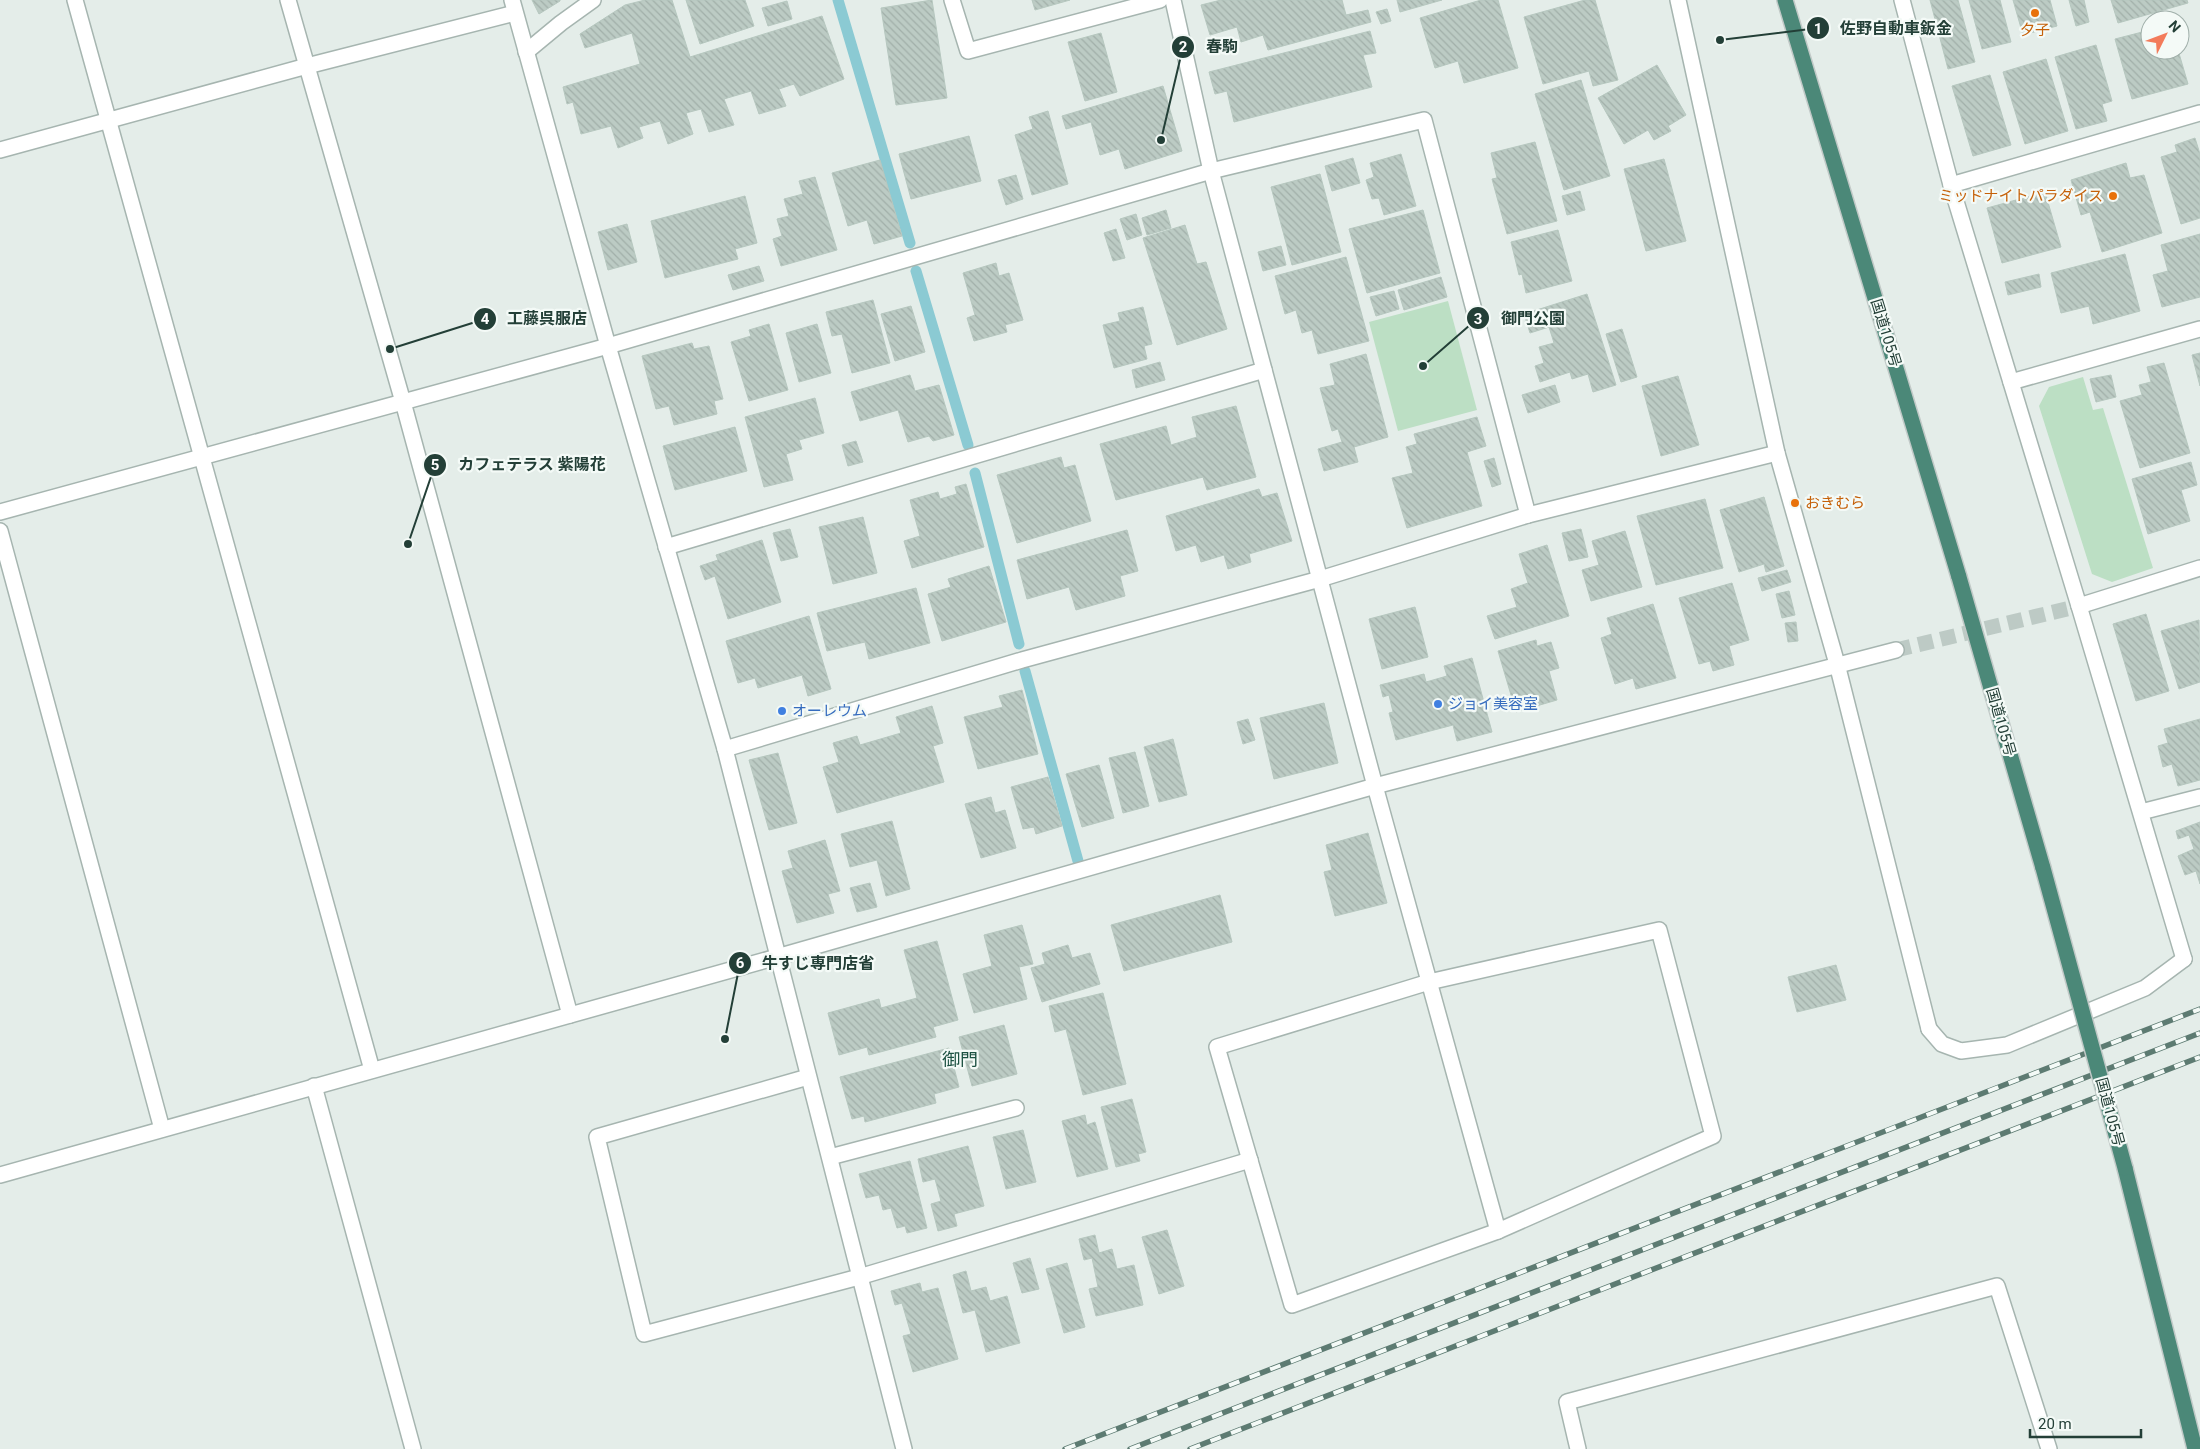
<svg xmlns="http://www.w3.org/2000/svg" width="2200" height="1449" font-family="Roboto,'Noto Sans JP',sans-serif">
	<style>
		.green { fill: #bcdfc4 }
		.lines { fill: none; stroke-linecap: round; stroke-linejoin: round }
		.stream { stroke: #8bcad3; stroke-width: 11 }
		.building { fill: url(#building-back-hatch); stroke: #b6c7bf }
		.minor-tunnel { stroke: #bdcac5; stroke-width: 15; stroke-dasharray: 15 8; stroke-linecap: butt }
		.service-casing { stroke: #a6b5b0; stroke-width: 18 }
		.minor-casing { stroke: #a6b5b0; stroke-width: 18 }
		.trunk-casing { stroke: #c1c9c7; stroke-width: 18 }
		.service { stroke: #fff; stroke-width: 15 }
		.minor { stroke: #fff; stroke-width: 15 }
		.trunk { stroke: #4b8878; stroke-width: 15 }
		.rail-casing { stroke: #5d7b72; stroke-width: 5.5 }
		.rail { stroke: #f4faf7; stroke-width: 4; stroke-dasharray: 11; stroke-linecap: butt }
		.trunk-bridge-casing { stroke: #c1c9c7; stroke-width: 18; stroke-linecap: butt }
		.trunk-bridge { stroke: #4b8878; stroke-width: 15 }
		.food-dot { fill: #e8710a; stroke: #f4faf7; stroke-width: 2 }
		.shop-dot { fill: #3f7fe0; stroke: #f4faf7; stroke-width: 2 }
		.labels { text-anchor: middle; stroke-width: 4.5; stroke-linejoin: round; paint-order: stroke }
		.food-label { font-size: 15px; fill: #c56008; stroke: #f4faf7 }
		.street-label { font-size: 15px; fill: #233f37; stroke: #f4faf7 }
		.shop-label { font-size: 15px; fill: #366cbe; stroke: #f4faf7; text-anchor: start }
		.quarter-label { font-size: 18px; fill: #1e5243; stroke: #f4faf7 }
		.leader { fill: none; stroke: #233f37; stroke-width: 2 }
		.callout-dot { fill: #233f37; stroke: #f4faf7; stroke-width: 2 }
		.mark-label { font-size: 15px; text-anchor: middle; font-weight: bold; fill: #fff }
		.callout-label { font-size: 16px; text-anchor: middle; font-weight: bold; fill: #233f37; stroke: #f4faf7; stroke-width: 4.5; stroke-linejoin: round; paint-order: stroke }
	</style>
	<defs>
		<pattern id="building-back-hatch" width="6" height="6" patternUnits="userSpaceOnUse" patternTransform="scale(1.25)"><rect width="6" height="6" fill="#bccbc4"/><path d="M-1 5l2 2M0 0l6 6M5-1l2 2" fill="none" stroke="#a1afa9"/></pattern>
	</defs>
	<rect width="100%" height="100%" fill="#e4ede9"/>
	<!-- green -->
	<g class="green">
		<path d="M1448 301 1477 410 1398 431 1369 322Z"/>
		<path d="M2083 377 2093 410 2103 408 2153 568 2112 582 2092 574 2039 406 2049 387Z"/>
	</g>
	<g class="lines">
		<!-- stream -->
		<g class="stream">
			<path d="M838 0 910 243"/>
			<path d="M916 271 968 445"/>
			<path d="M975 473 1019 644"/>
			<path d="M1025 671 1078 861"/>
		</g>
	</g>
	<!-- building -->
	<g class="building">
		<path d="M532 0H560V1L539 14Z"/>
		<path d="M645 0H672L690 57 822 16 844 79 800 96 794 84 779 89 786 106 759 114 751 91 724 99 734 125 709 132 701 109 686 113 693 134 668 144 660 121 639 127 643 138 618 148 611 126 581 134 573 102 567 104 563 87 640 64 632 33 585 48 580 34 625 5Z"/>
		<path d="M686 0H745L754 26 700 44Z"/>
		<path d="M932 0 947 98 896 105 881 8Z"/>
		<path d="M1032 0H1070L1035 10Z"/>
		<path d="M1221 0H1342L1346 15 1368 10 1371 22 1268 50 1263 35 1241 42 1237 27 1210 35 1201 5Z"/>
		<path d="M1397 0H1442L1400 12Z"/>
		<path d="M1481 0H1498L1518 68 1464 83 1458 61 1435 68 1420 18Z"/>
		<path d="M1585 0H1595L1618 80 1593 86 1589 71 1543 84 1524 17Z"/>
		<path d="M1930 0H1958L1975 62 1948 69Z"/>
		<path d="M1969 0H2000L2011 42 1982 49Z"/>
		<path d="M2013 0H2050L2057 26 2023 35Z"/>
		<path d="M2069 0H2084L2089 22 2076 26Z"/>
		<path d="M2111 0H2187L2188 3 2118 23Z"/>
		<path d="M787 1 792 19 768 26 762 8Z"/>
		<path d="M1387 9 1391 21 1381 24 1376 12Z"/>
		<path d="M2150 30V50H2178L2188 84 2132 99 2115 39Z"/>
		<path d="M1370 31 1376 53 1363 55 1372 87 1234 122 1227 91 1215 94 1209 72Z"/>
		<path d="M1101 33 1117 92 1085 101 1068 42Z"/>
		<path d="M2096 45 2112 101 2102 104 2107 121 2076 129 2055 57Z"/>
		<path d="M2046 59 2068 131 2025 144 2003 72Z"/>
		<path d="M1657 65 1686 115 1668 126 1671 131 1654 140 1648 130 1624 144 1598 98Z"/>
		<path d="M1990 75 2011 145 1973 156 1952 86Z"/>
		<path d="M1581 80 1610 176 1564 190 1535 94Z"/>
		<path d="M1163 86 1182 151 1125 169 1119 149 1100 155 1091 122 1066 129 1062 116Z"/>
		<path d="M1048 111 1068 184 1032 195 1015 135 1033 129 1029 117Z"/>
		<path d="M969 136 981 181 911 199 899 154Z"/>
		<path d="M2195 138 2200 154V218L2181 224 2161 157 2177 152 2175 145Z"/>
		<path d="M1535 142 1557 221 1507 234 1492 179 1497 178 1491 153Z"/>
		<path d="M1401 154 1416 206 1384 215 1379 198 1372 199 1366 180 1374 177 1370 163Z"/>
		<path d="M1353 158 1360 183 1332 191 1325 166Z"/>
		<path d="M1664 159 1686 241 1646 251 1624 169Z"/>
		<path d="M880 160 902 236 874 244 867 220 848 226 832 173Z"/>
		<path d="M2126 163 2130 178 2144 175 2162 233 2102 252 2090 212 2081 215 2071 180Z"/>
		<path d="M1320 174 1341 252 1292 265 1271 187Z"/>
		<path d="M1016 175 1023 199 1006 205 998 180Z"/>
		<path d="M815 177 837 250 781 266 773 239 782 236 777 219 789 216 784 199 803 194 799 181Z"/>
		<path d="M1580 191 1585 210 1567 215 1562 196Z"/>
		<path d="M2045 192 2061 247 2002 263 1987 208Z"/>
		<path d="M745 196 757 243 735 249 738 259 665 278 651 221Z"/>
		<path d="M1166 210 1171 228 1147 235 1142 218Z"/>
		<path d="M1423 210 1440 273 1367 293 1349 229Z"/>
		<path d="M1136 214 1142 235 1127 240 1120 219Z"/>
		<path d="M627 224 637 262 608 270 598 232Z"/>
		<path d="M1185 225 1197 264 1206 262 1227 329 1177 345 1143 238Z"/>
		<path d="M1116 229 1125 258 1113 261 1104 233Z"/>
		<path d="M1558 230 1572 281 1526 293 1522 274 1519 275 1511 242Z"/>
		<path d="M2200 234V297L2162 307 2153 275 2168 271 2161 245Z"/>
		<path d="M1281 246 1286 265 1263 271 1258 252Z"/>
		<path d="M2125 254 2140 311 2093 324 2089 306 2061 313 2051 273Z"/>
		<path d="M1346 257 1369 341 1318 354 1312 330 1302 333 1296 310 1285 314 1275 276Z"/>
		<path d="M996 263 999 276 1009 273 1023 320 1005 325 1007 332 974 341 967 318 975 315 963 273Z"/>
		<path d="M759 266 764 281 733 290 728 275Z"/>
		<path d="M2039 274 2041 287 2008 295 2005 282Z"/>
		<path d="M1441 277 1447 297 1404 310 1398 290Z"/>
		<path d="M1394 291 1399 309 1376 316 1370 297Z"/>
		<path d="M1587 294 1616 385 1593 392 1588 374 1572 379 1570 372 1540 382 1535 366 1544 363 1539 347 1554 343 1549 327 1530 333 1524 314Z"/>
		<path d="M873 300 890 363 852 373 842 334 832 336 826 312Z"/>
		<path d="M911 306 925 352 895 361 881 314Z"/>
		<path d="M1143 307 1152 344 1144 346 1147 359 1114 368 1103 325 1120 321 1118 313Z"/>
		<path d="M769 324 788 390 749 401 731 342 751 336 749 330Z"/>
		<path d="M817 324 831 373 799 382 786 333Z"/>
		<path d="M1622 329 1637 377 1621 382 1606 334Z"/>
		<path d="M692 343 694 349 709 346 723 399 714 401 717 414 674 425 669 406 656 409 642 356Z"/>
		<path d="M2200 353V386L2192 355Z"/>
		<path d="M1366 354 1388 437 1354 447 1358 462 1324 471 1318 449 1342 442 1338 429 1332 431 1320 388 1335 385 1330 364Z"/>
		<path d="M1160 362 1165 380 1136 388 1132 370Z"/>
		<path d="M2164 363 2190 453 2140 468 2120 401 2142 395 2139 385 2151 382 2147 367Z"/>
		<path d="M910 375 915 391 939 385 954 435 933 441 929 436 908 442 898 410 860 421 851 392Z"/>
		<path d="M2111 375 2116 397 2096 402 2090 379Z"/>
		<path d="M1678 376 1699 445 1661 456 1642 386Z"/>
		<path d="M1555 385 1560 402 1528 413 1522 395Z"/>
		<path d="M815 398 824 433 799 440 802 449 786 454 793 480 764 487 745 417Z"/>
		<path d="M1236 406 1256 477 1207 490 1203 477 1116 500 1100 444 1166 426 1171 445 1197 437 1192 417Z"/>
		<path d="M1477 417 1486 446 1467 452 1482 506 1407 528 1392 478 1413 473 1406 447 1417 444 1414 434Z"/>
		<path d="M735 427 747 471 675 490 663 446Z"/>
		<path d="M856 441 863 462 848 466 842 445Z"/>
		<path d="M1061 457 1064 468 1075 465 1091 521 1017 543 997 475Z"/>
		<path d="M1494 458 1501 484 1492 487 1484 461Z"/>
		<path d="M2191 462 2197 485 2181 490 2190 521 2148 534 2132 479Z"/>
		<path d="M966 484 984 547 912 568 904 541 920 536 910 500 938 492 940 499 957 494 955 487Z"/>
		<path d="M1259 489 1262 497 1277 493 1292 541 1249 554 1251 562 1228 569 1224 555 1201 562 1196 545 1176 551 1166 516Z"/>
		<path d="M1764 497 1784 566 1766 572 1764 564 1739 572 1720 510Z"/>
		<path d="M1705 499 1723 568 1656 585 1637 516Z"/>
		<path d="M863 517 877 573 833 584 819 527Z"/>
		<path d="M790 529 798 557 781 561 773 533Z"/>
		<path d="M1581 529 1588 557 1569 561 1562 533Z"/>
		<path d="M1127 530 1138 571 1120 576 1125 596 1076 610 1069 587 1027 599 1017 560Z"/>
		<path d="M1625 531 1642 587 1591 601 1582 570 1599 565 1592 541Z"/>
		<path d="M762 540 781 602 728 619 715 576 705 580 700 566 718 560 716 555Z"/>
		<path d="M1547 545 1569 616 1495 639 1487 616 1517 607 1511 589 1528 583 1519 554Z"/>
		<path d="M989 566 1006 622 942 641 928 594 951 587 948 579Z"/>
		<path d="M1787 570 1791 582 1762 591 1758 578Z"/>
		<path d="M1732 583 1749 640 1729 646 1734 665 1713 671 1710 661 1699 664 1679 598Z"/>
		<path d="M916 588 930 643 869 659 865 642 827 651 817 613Z"/>
		<path d="M1789 591 1795 615 1782 618 1776 594Z"/>
		<path d="M1653 604 1676 678 1636 689 1633 678 1615 684 1601 638 1612 634 1607 618Z"/>
		<path d="M1415 607 1428 657 1382 669 1369 619Z"/>
		<path d="M2146 614 2169 691 2136 701 2113 624Z"/>
		<path d="M809 616 831 689 808 696 802 675 758 688 755 678 738 683 726 641Z"/>
		<path d="M2199 620 2200 682 2179 689 2161 631Z"/>
		<path d="M1796 622 1798 641 1788 642 1785 623Z"/>
		<path d="M1536 640 1537 646 1551 642 1559 668 1549 671 1557 700 1516 712 1498 651Z"/>
		<path d="M1472 658 1492 732 1457 741 1453 725 1396 740 1389 713 1393 712 1389 695 1383 697 1380 685 1424 674 1426 682 1447 676 1444 666Z"/>
		<path d="M1022 690 1038 754 978 769 964 717 1003 707 999 696Z"/>
		<path d="M1324 703 1338 763 1274 779 1260 718Z"/>
		<path d="M932 706 943 743 933 746 944 782 837 813 823 767 839 762 833 743 857 736 860 745 901 733 896 717Z"/>
		<path d="M1248 719 1255 740 1243 744 1237 722Z"/>
		<path d="M2200 719V780L2178 786 2172 764 2163 767 2158 746 2168 743 2164 729Z"/>
		<path d="M1173 739 1187 795 1159 802 1144 747Z"/>
		<path d="M1135 752 1149 806 1123 813 1109 758Z"/>
		<path d="M778 753 797 823 769 830 749 760Z"/>
		<path d="M1099 765 1114 818 1082 827 1066 774Z"/>
		<path d="M1048 777 1062 826 1036 834 1034 827 1023 829 1011 787Z"/>
		<path d="M991 797 995 813 1005 810 1016 848 981 858 965 804Z"/>
		<path d="M892 821 910 889 886 896 877 860 850 867 841 834Z"/>
		<path d="M2200 822V884L2196 871 2185 875 2178 856 2194 849 2189 835 2178 839 2176 831Z"/>
		<path d="M1368 833 1387 903 1335 916 1324 872 1332 870 1326 845Z"/>
		<path d="M825 840 840 891 828 894 834 913 797 923 782 871 793 868 788 851Z"/>
		<path d="M870 883 877 907 857 912 850 888Z"/>
		<path d="M1220 895 1232 942 1124 971 1111 925Z"/>
		<path d="M1022 925 1033 964 1019 967 1027 999 974 1013 963 974 992 966 984 935Z"/>
		<path d="M937 941 958 1020 933 1027 936 1037 869 1055 867 1047 839 1055 828 1013 879 999 881 1008 917 998 904 950Z"/>
		<path d="M1068 945 1072 958 1090 953 1100 984 1042 1002 1031 968 1045 964 1042 953Z"/>
		<path d="M1836 965 1846 1000 1797 1012 1788 977Z"/>
		<path d="M1103 993 1126 1084 1083 1095 1066 1029 1055 1032 1049 1006Z"/>
		<path d="M1004 1025 1017 1074 972 1086 959 1037Z"/>
		<path d="M949 1048 959 1087 934 1094 936 1103 865 1122 864 1116 852 1119 840 1077Z"/>
		<path d="M1132 1099 1146 1152 1138 1154 1140 1161 1116 1167 1101 1107Z"/>
		<path d="M1085 1115 1087 1125 1095 1122 1108 1169 1077 1177 1062 1121Z"/>
		<path d="M1023 1130 1036 1182 1006 1189 993 1137Z"/>
		<path d="M968 1146 984 1206 954 1214 957 1226 938 1231 931 1204 941 1201 935 1179 923 1182 918 1159Z"/>
		<path d="M910 1161 927 1228 907 1233 905 1226 897 1228 891 1208 883 1210 879 1195 866 1198 859 1174Z"/>
		<path d="M1167 1230 1184 1286 1159 1294 1142 1237Z"/>
		<path d="M1095 1235 1099 1253 1112 1249 1117 1269 1134 1265 1143 1305 1096 1316 1089 1289 1098 1287 1092 1258 1084 1260 1079 1239Z"/>
		<path d="M1030 1258 1039 1289 1022 1293 1013 1263Z"/>
		<path d="M1067 1263 1085 1327 1064 1333 1046 1269Z"/>
		<path d="M966 1271 971 1291 986 1287 990 1301 1007 1296 1020 1343 986 1352 975 1310 963 1313 953 1275Z"/>
		<path d="M920 1283 922 1292 938 1288 958 1359 913 1372 903 1336 911 1334 902 1303 895 1305 891 1291Z"/>
	</g>
	<g class="lines">
		<!-- minor-tunnel -->
		<path class="minor-tunnel" d="M1896 650 2079 606"/>
		<!-- service casing -->
		<g class="service-casing">
			<path id="service" d="M1929 1029 1942 1044 1961 1051 2007 1045 2145 988 2184 959"/>
		</g>
		<!-- minor casing -->
		<g class="minor-casing">
			<g id="minor">
				<path d="M75 0 372 1070"/>
				<path d="M288 0 403 402 570 1015"/>
				<path d="M512 0 608 346 725 749 904 1449"/>
				<path d="M952 0 968 51 1160 0"/>
				<path d="M1173 0 1211 171 1375 786 1498 1231"/>
				<path d="M1678 0 1777 453 1837 664 1929 1029"/>
				<path d="M1902 0 1951 185 2079 606 2184 959"/>
				<path d="M526 52 561 23 593 0"/>
				<path d="M0 150 307 66 515 13"/>
				<path d="M1951 185 2200 113"/>
				<path d="M2011 382 2200 329"/>
				<path d="M0 512 608 346 1211 171 1424 120 1528 515"/>
				<path d="M0 531 162 1129"/>
				<path d="M666 547 1264 370"/>
				<path d="M2079 606 2200 568"/>
				<path d="M725 749 1022 660 1320 579 1528 515 1777 453"/>
				<path d="M2141 812 2200 797"/>
				<path d="M1659 930 1713 1136 1498 1231 1292 1305 1217 1047 1429 982Z"/>
				<path d="M808 1077 597 1137 644 1334 859 1277 1250 1160"/>
				<path d="M314 1086 413 1449"/>
				<path d="M830 1157 1016 1108"/>
				<path d="M0 1175 777 957 1375 786 1896 650"/>
				<path d="M1578 1449 1567 1402 1997 1286 2049 1449"/>
			</g>
		</g>
		<!-- trunk casing -->
		<g class="trunk-casing">
			<g id="trunk">
				<path d="M1785 0 1959 577"/>
				<path d="M1990 685 2043 868"/>
				<path d="M2125 1168 2195 1449"/>
			</g>
		</g>
		<!-- service -->
		<use href="#service" class="service"/>
		<!-- minor -->
		<use href="#minor" class="minor"/>
		<!-- trunk -->
		<use href="#trunk" class="trunk"/>
		<!-- rail casing -->
		<g class="rail-casing">
			<g id="rail">
				<path d="M1065 1449 2200 1009"/>
				<path d="M1130 1449 2200 1033"/>
				<path d="M1190 1449 2200 1057"/>
			</g>
		</g>
		<!-- rail -->
		<use href="#rail" class="rail"/>
		<!-- trunk-bridge casing -->
		<g class="trunk-bridge-casing">
			<g id="trunk-bridge">
				<path d="M1959 577 1990 685"/>
				<path d="M2043 868 2125 1168"/>
			</g>
		</g>
		<!-- trunk-bridge -->
		<use href="#trunk-bridge" class="trunk-bridge"/>
	</g>
	<!-- markers -->
	<g class="food-dot">
		<circle cx="2035" cy="13" r="5"/>
		<circle cx="2113" cy="196" r="5"/>
		<circle cx="1795" cy="503" r="5"/>
	</g>
	<g class="shop-dot">
		<circle cx="1438" cy="704" r="5"/>
		<circle cx="782" cy="711" r="5"/>
	</g>
	<g class="labels">
		<!-- food labels -->
		<g class="food-label">
			<text x="2035" y="35">夕子</text>
			<text x="2103" y="201" text-anchor="end">ミッドナイトパラダイス</text>
			<text x="1805" y="508" text-anchor="start">おきむら</text>
		</g>
		<!-- street labels -->
		<g class="street-label">
			<text transform="translate(1886 333) rotate(73)" y="5">国道105号</text>
			<text transform="translate(2001 722) rotate(74)" y="5">国道105号</text>
			<text transform="translate(2110 1112) rotate(75)" y="5">国道105号</text>
		</g>
		<!-- shop labels -->
		<g class="shop-label">
			<text x="1448" y="709">ジョイ美容室</text>
			<text x="792" y="716">オーレウム</text>
		</g>
		<!-- quarter labels -->
		<g class="quarter-label">
			<text x="960" y="1066">御門</text>
		</g>
	</g>
	<!-- callouts -->
	<path class="leader" d="M1720 40L1818 28M1161 140L1183 47M1423 366L1478 318M390 349L485 319M408 544L435 465M725 1039L740 963"/>
	<g class="callout-dot">
		<circle cx="1720" cy="40" r="5"/>
		<circle cx="1161" cy="140" r="5"/>
		<circle cx="1423" cy="366" r="5"/>
		<circle cx="390" cy="349" r="5"/>
		<circle cx="408" cy="544" r="5"/>
		<circle cx="725" cy="1039" r="5"/>
		<circle cx="1818" cy="28" r="12"/>
		<circle cx="1183" cy="47" r="12"/>
		<circle cx="1478" cy="318" r="12"/>
		<circle cx="485" cy="319" r="12"/>
		<circle cx="435" cy="465" r="12"/>
		<circle cx="740" cy="963" r="12"/>
	</g>
	<g class="mark-label">
		<text x="1818" y="34">1</text>
		<text x="1183" y="52">2</text>
		<text x="1478" y="324">3</text>
		<text x="485" y="324">4</text>
		<text x="435" y="470">5</text>
		<text x="740" y="968">6</text>
	</g>
	<g class="callout-label">
		<text x="1896" y="34">佐野自動車鈑金</text>
		<text x="1222" y="52">春駒</text>
		<text x="1533" y="324">御門公園</text>
		<text x="547" y="324">工藤呉服店</text>
		<text x="532" y="470">カフェテラス 紫陽花</text>
		<text x="818" y="969">牛すじ専門店省</text>
	</g>
	<!-- north arrow -->
	<g transform="translate(2165 35) rotate(48)"><circle r="24" fill="#f4faf7" stroke="#a0afaa"/>
	<path d="M0-4L9 19L0 12L-9 19Z" fill="#f37b5b"/>
	<text y="-8" font-size="14" font-weight="bold" text-anchor="middle" fill="#233f37">N</text>
	</g>
	<!-- scale -->
	<path d="M2030 1429v8h111v-8" fill="none" stroke="#233f37" stroke-width="2.5"/>
	<text x="2038" y="1429" font-size="15" fill="#233f37" stroke="#f4faf7" stroke-width="4" paint-order="stroke">20 m</text>
</svg>
